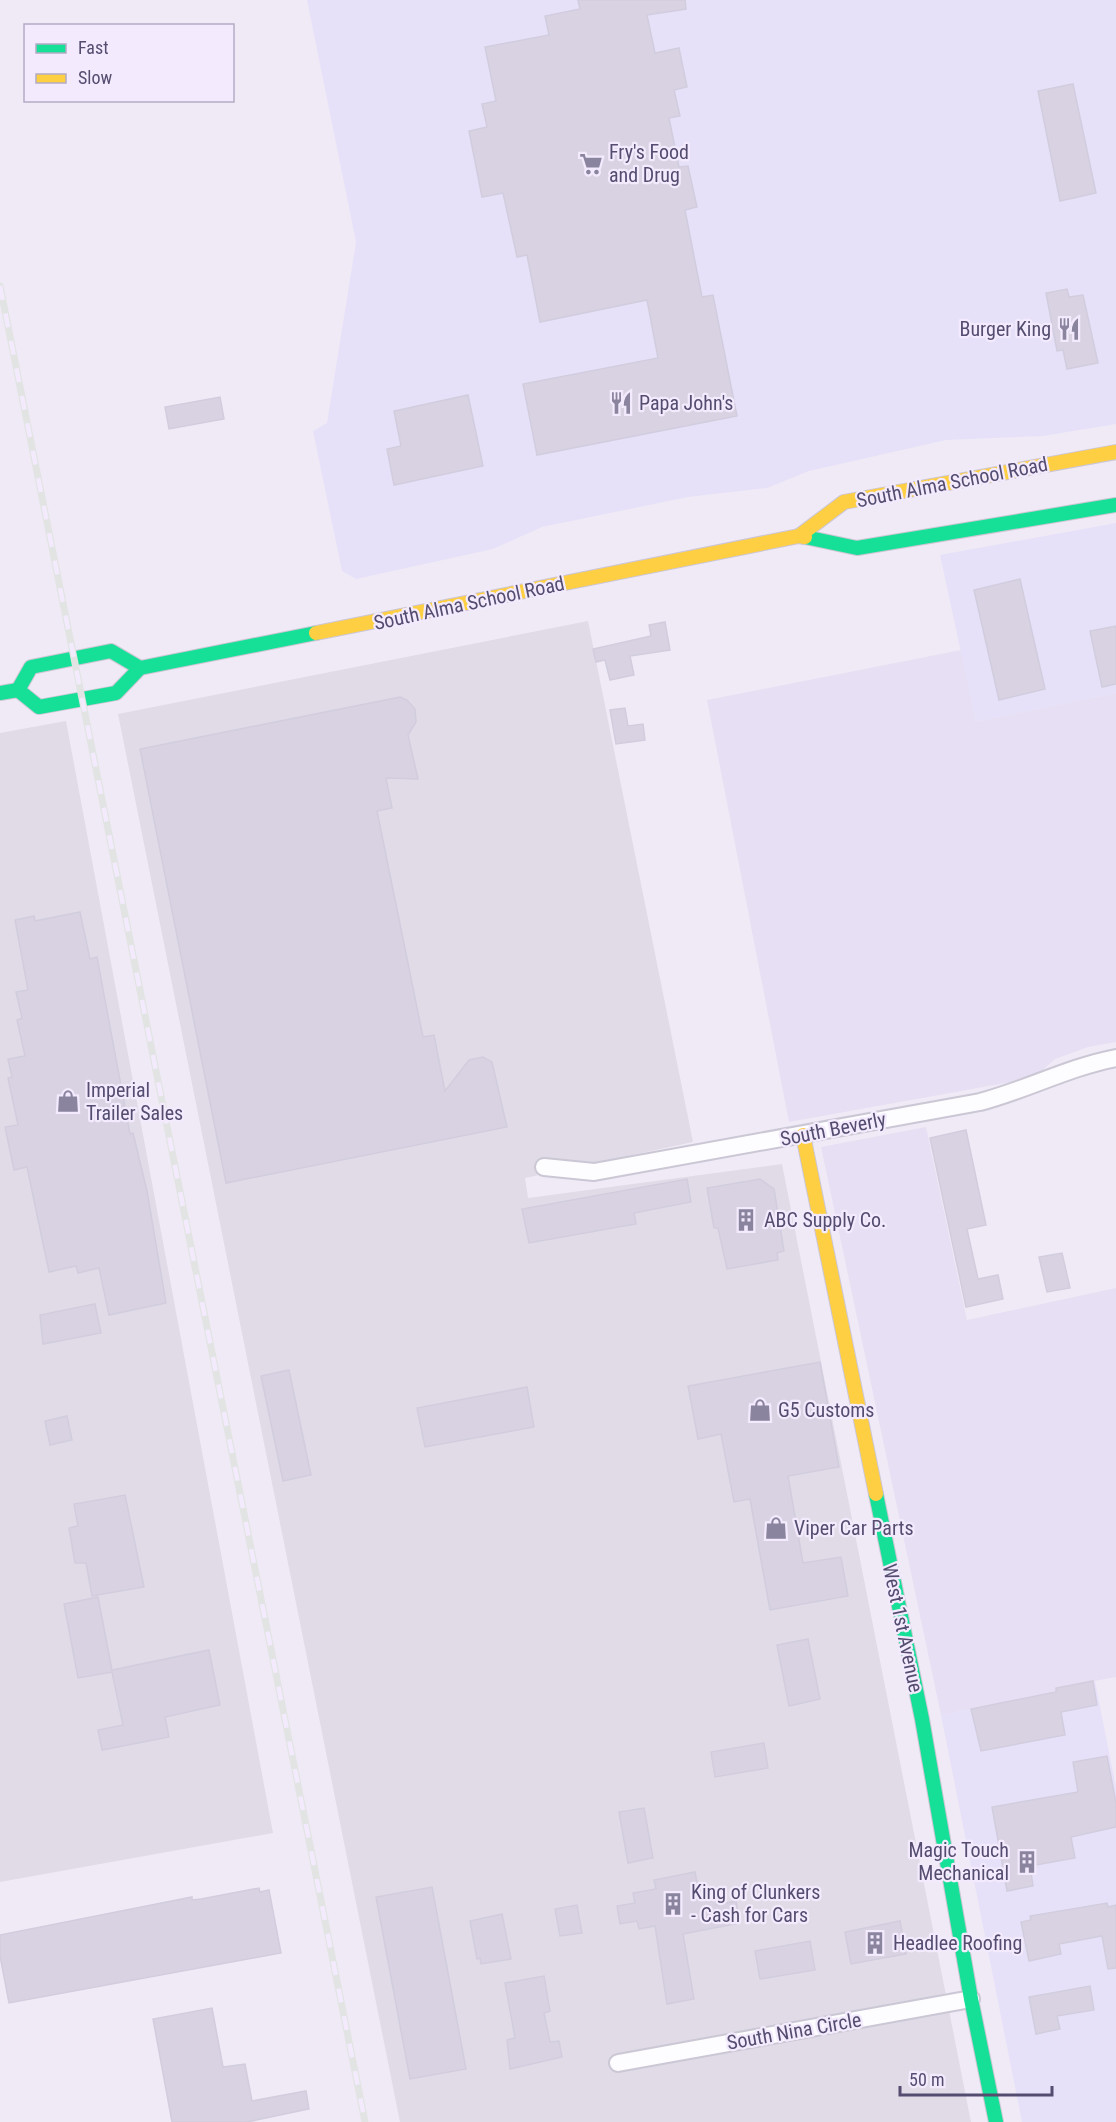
<svg xmlns="http://www.w3.org/2000/svg" width="1116" height="2122" font-family="'Roboto Condensed',sans-serif">
	<style>
		.residential { fill: #e7dff3 }
		.commercial { fill: #e6e1f8 }
		.industrial { fill: #e0dbe7 }
		.building { fill: #d8d2e2; stroke: #d2cdde; stroke-width: 1.5 }
		.lines { fill: none; stroke-linecap: round; stroke-linejoin: round }
		.street-casing { stroke: #cbc7d4; stroke-width: 20 }
		.fast-casing { stroke: #ccc6d4; stroke-width: 16 }
		.slow-casing { stroke: #ccc6d4; stroke-width: 16 }
		.street { stroke: #fdfcfe; stroke-width: 16 }
		.fast { stroke: #16e098; stroke-width: 14 }
		.slow { stroke: #ffcf43; stroke-width: 14 }
		.rail-casing { stroke: #e2e4e3; stroke-width: 7 }
		.rail { stroke: #f3ebfd; stroke-width: 4.5; stroke-dasharray: 14; stroke-linecap: butt }
		.labels { text-anchor: middle; stroke-width: 4.5; stroke-linejoin: round; paint-order: stroke }
		.poi-label { font-size: 20px; fill: #544d70; stroke: #f3ebfd; text-anchor: start }
		.street-label { font-size: 20px; fill: #544d70; stroke: #f3ebfd }
	</style>
	<rect width="100%" height="100%" fill="#f0eaf6"/>
	<!-- residential -->
	<g class="residential">
		<path d="M961 650 976 722 1116 693V1042L1088 1047 1055 1059 1037 1075 1011 1082 789 1122 707 700Z"/>
		<path d="M926 1127 967 1320 1116 1288V1677L1056 1688V1692L941 1715 821 1147Z"/>
	</g>
	<!-- commercial -->
	<g class="commercial">
		<path d="M307 0H1116V424L1043 436 946 440 809 471 767 488 688 497 542 527 493 549 356 579 342 571 313 431 327 423 356 242Z"/>
		<path d="M1116 523V693L976 722 940 555Z"/>
		<path d="M1095 1681 1116 1788V2122H1022L941 1715 1056 1692V1688Z"/>
	</g>
	<!-- industrial -->
	<g class="industrial">
		<path d="M588 621 693 1142 525 1178 528 1198 782 1164 971 2122H400L118 714Z"/>
		<path d="M66 721 273 1833 0 1882V733Z"/>
	</g>
	<!-- building -->
	<g class="building">
		<path d="M578 0H685L686 9 647 15 655 53 679 48 687 87 674 90 680 116 669 118 679 167 688 166 697 207 685 210 702 297 713 295 737 416 537 455 523 384 658 358 647 300 540 322 527 255 517 257 503 193 482 197 469 131 487 127 482 104 496 101 485 47 549 35 545 16 580 9Z"/>
		<path d="M1073 84 1096 193 1060 201 1038 91Z"/>
		<path d="M1067 289 1069 297 1083 295 1098 363 1067 369 1063 350 1057 351 1046 293Z"/>
		<path d="M468 395 483 466 394 485 387 449 401 446 394 411Z"/>
		<path d="M220 397 224 419 169 429 165 407Z"/>
		<path d="M1020 579 1045 689 999 700 974 590Z"/>
		<path d="M665 622 670 650 630 656 634 675 610 680 605 660 596 662 593 649 651 636 649 625Z"/>
		<path d="M1116 626V684L1102 687 1090 631Z"/>
		<path d="M400 697 407 700 415 709 416 722 408 735 418 779 386 778 392 808 377 811 423 1037 434 1035 445 1091 469 1060 483 1057 492 1062 507 1127 226 1183 140 749Z"/>
		<path d="M625 708 628 726 643 724 645 740 616 744 610 710Z"/>
		<path d="M80 912 90 959 97 957 130 1134 133 1133 147 1191 166 1303 109 1315 99 1268 78 1273 76 1266 49 1272 27 1167 14 1170 5 1127 18 1125 8 1078 12 1077 8 1059 25 1056 17 1020 22 1018 16 992 28 990 15 920 34 916 35 921Z"/>
		<path d="M966 1130 986 1225 967 1229 978 1279 998 1275 1003 1299 966 1307 930 1138Z"/>
		<path d="M687 1179 691 1202 634 1213 636 1224 529 1243 522 1209Z"/>
		<path d="M760 1179 774 1189 784 1251 777 1253 778 1260 727 1269 718 1228H714L707 1188Z"/>
		<path d="M1062 1253 1070 1288 1047 1292 1039 1257Z"/>
		<path d="M95 1304 101 1333 43 1344 40 1315Z"/>
		<path d="M820 1362 839 1467 788 1476 803 1563 841 1557 848 1596 770 1610 750 1499 734 1502 721 1434 698 1439 688 1386Z"/>
		<path d="M289 1370 311 1475 283 1481 261 1376Z"/>
		<path d="M527 1387 534 1427 425 1447 417 1408Z"/>
		<path d="M67 1416 72 1440 50 1445 45 1421Z"/>
		<path d="M125 1495 144 1587 92 1596 86 1563H75L69 1528 78 1526 74 1504Z"/>
		<path d="M98 1597 112 1670 209 1650 220 1705 165 1717 169 1737 102 1750 98 1730 123 1725 112 1672 78 1678 64 1604Z"/>
		<path d="M808 1639 820 1699 789 1706 777 1645Z"/>
		<path d="M1093 1681 1097 1705 1061 1712 1065 1735 981 1751 971 1709 1056 1692V1688Z"/>
		<path d="M764 1743 768 1768 715 1777 711 1752Z"/>
		<path d="M1107 1756 1116 1803V1827L1071 1837 1075 1858 1030 1866 1033 1886 1007 1891 992 1807 1078 1792 1073 1762Z"/>
		<path d="M644 1808 653 1858 628 1863 619 1812Z"/>
		<path d="M695 1872 700 1897 708 1896 709 1901 715 1900 716 1905 736 1901 740 1923 683 1934 694 1999 667 2004 655 1926 639 1929 637 1921 620 1924 617 1906 635 1903 633 1893 656 1889 654 1880Z"/>
		<path d="M432 1887 466 2069 410 2079 376 1897Z"/>
		<path d="M259 1888 260 1892 269 1890 281 1953 9 2003 0 1956V1935L192 1897V1900L201 1899Z"/>
		<path d="M1107 1903 1108 1907 1116 1905V1968L1108 1969 1102 1936 1059 1944 1061 1954 1029 1961 1021 1922 1031 1920 1030 1916Z"/>
		<path d="M577 1905 582 1933 560 1936 555 1909Z"/>
		<path d="M502 1914 511 1959 481 1964 480 1958 477 1959 470 1921Z"/>
		<path d="M900 1921 906 1954 851 1964 845 1932Z"/>
		<path d="M810 1941 815 1970 760 1979 755 1951Z"/>
		<path d="M544 1976 550 2011 544 2013 550 2042 559 2041 562 2057 510 2069 507 2040 515 2038 505 1983Z"/>
		<path d="M1090 1986 1094 2010 1057 2016 1060 2029 1036 2034 1029 1997Z"/>
		<path d="M212 2008 223 2067 245 2064 252 2101 306 2091 309 2109 247 2122H172L153 2019Z"/>
	</g>
	<g class="lines">
		<!-- street casing -->
		<g class="street-casing">
			<g id="street">
				<path d="M544 1167 594 1172 980 1102C1026 1090 1069 1067 1116 1058"/>
				<path d="M618 2063 971 1999"/>
			</g>
		</g>
		<!-- fast casing -->
		<g class="fast-casing">
			<g id="fast">
				<path d="M805 537 857 548 1116 505"/>
				<path d="M18 690 31 667 111 651 140 668"/>
				<path d="M0 693 18 690 39 707 116 693 140 668 316 633"/>
				<path d="M876 1494 922 1719 971 1999 996 2122"/>
			</g>
		</g>
		<!-- slow casing -->
		<g class="slow-casing">
			<g id="slow">
				<path d="M799 536 844 502 1116 452"/>
				<path d="M316 633 799 536 805 537"/>
				<path d="M803 1135 876 1494"/>
			</g>
		</g>
		<!-- street -->
		<use href="#street" class="street"/>
		<!-- fast -->
		<use href="#fast" class="fast"/>
		<!-- slow -->
		<use href="#slow" class="slow"/>
		<!-- rail casing -->
		<g class="rail-casing">
			<path id="rail" d="M0 286 365 2122"/>
		</g>
		<!-- rail -->
		<use href="#rail" class="rail"/>
	</g>
	<!-- icons -->
	<defs>
		<g id="supermarket-bare" transform="scale(1.8)"><path d="M-6-5.5h2.5l.6 2H6L4.5 2H-2.5L-4.4-4H-6ZM-1.5 3.2a1.3 1.3 0 1 0 .1 0ZM3 3.2a1.3 1.3 0 1 0 .1 0Z" fill="#8b849f" stroke="#f3ebfd" stroke-width="2.5" paint-order="stroke"/></g>
		<g id="restaurant-bare" transform="scale(1.8)"><path d="M-5-6h1v4h1v-4h1v4h1v-4h1v5L-1.5 .5V6h-2V.5L-5-1ZM5-6V6H3V1.5H1.5Q1.5-4 5-6Z" fill="#8b849f" stroke="#f3ebfd" stroke-width="2.5" paint-order="stroke"/></g>
		<g id="shop-bare" transform="scale(1.8)"><path d="M-5-2.5h2.3a2.7 3.5 0 0 1 5.4 0H5L5.5 6h-11ZM-1.5-2.5h3a1.5 2.3 0 0 0-3 0Z" fill="#8b849f" stroke="#f3ebfd" stroke-width="2.5" paint-order="stroke"/></g>
		<g id="building-bare" transform="scale(1.8)"><path d="M-4-6H4V6H1V3H-1V6H-4ZM-2.5-4.3h1.7v1.8h-1.7ZM.8-4.3h1.7v1.8H.8ZM-2.5-1h1.7V.8h-1.7ZM.8-1h1.7V.8H.8Z" fill="#8b849f" stroke="#f3ebfd" stroke-width="2.5" paint-order="stroke"/></g>
	</defs>
	<g fill-rule="evenodd">
		<use href="#supermarket-bare" x="591" y="164"/>
		<use href="#restaurant-bare" x="1069" y="329"/>
		<use href="#restaurant-bare" x="621" y="403"/>
		<use href="#shop-bare" x="68" y="1101"/>
		<use href="#building-bare" x="746" y="1220"/>
		<use href="#shop-bare" x="760" y="1410"/>
		<use href="#shop-bare" x="776" y="1528"/>
		<use href="#building-bare" x="1027" y="1862"/>
		<use href="#building-bare" x="673" y="1904"/>
		<use href="#building-bare" x="875" y="1943"/>
	</g>
	<g class="labels">
		<!-- poi labels -->
		<g class="poi-label">
			<text x="609" y="159">Fry's Food<tspan x="609" dy="23">and Drug</tspan></text>
			<text x="1051" y="336" text-anchor="end">Burger King</text>
			<text x="639" y="410">Papa John's</text>
			<text x="86" y="1097">Imperial<tspan x="86" dy="23">Trailer Sales</tspan></text>
			<text x="764" y="1227">ABC Supply Co.</text>
			<text x="778" y="1417">G5 Customs</text>
			<text x="794" y="1535">Viper Car Parts</text>
			<text x="1009" y="1857" text-anchor="end">Magic Touch<tspan x="1009" dy="23">Mechanical</tspan></text>
			<text x="691" y="1899">King of Clunkers<tspan x="691" dy="23">- Cash for Cars</tspan></text>
			<text x="893" y="1950">Headlee Roofing</text>
		</g>
		<!-- street labels -->
		<g class="street-label">
			<text transform="translate(952 482) rotate(-11)" y="7">South Alma School Road</text>
			<text transform="translate(469 603) rotate(-12)" y="7">South Alma School Road</text>
			<text transform="translate(833 1129) rotate(-11)" y="7">South Beverly</text>
			<text transform="translate(903 1628) rotate(78)" y="7">West 1st Avenue</text>
			<text transform="translate(794 2031) rotate(-10)" y="7">South Nina Circle</text>
		</g>
	</g>
	<!-- legend -->
	<rect x="24" y="24" width="210" height="78" fill="#f3ebfd" stroke="#b3acc5" stroke-width="1.5"/>
	<rect x="36" y="44" width="30" height="9" fill="#16e098" stroke="#b3acc5" stroke-width="1.5"/>
	<text x="78" y="54" font-size="18" fill="#544d70">Fast</text>
	<rect x="36" y="74" width="30" height="9" fill="#ffcf43" stroke="#b3acc5" stroke-width="1.5"/>
	<text x="78" y="84" font-size="18" fill="#544d70">Slow</text>
	<!-- scale -->
	<path d="M900 2086v9h152v-9" fill="none" stroke="#544d70" stroke-width="3"/>
	<text x="909" y="2086" font-size="18" fill="#544d70" stroke="#f3ebfd" stroke-width="4.5" paint-order="stroke">50 m</text>
</svg>
